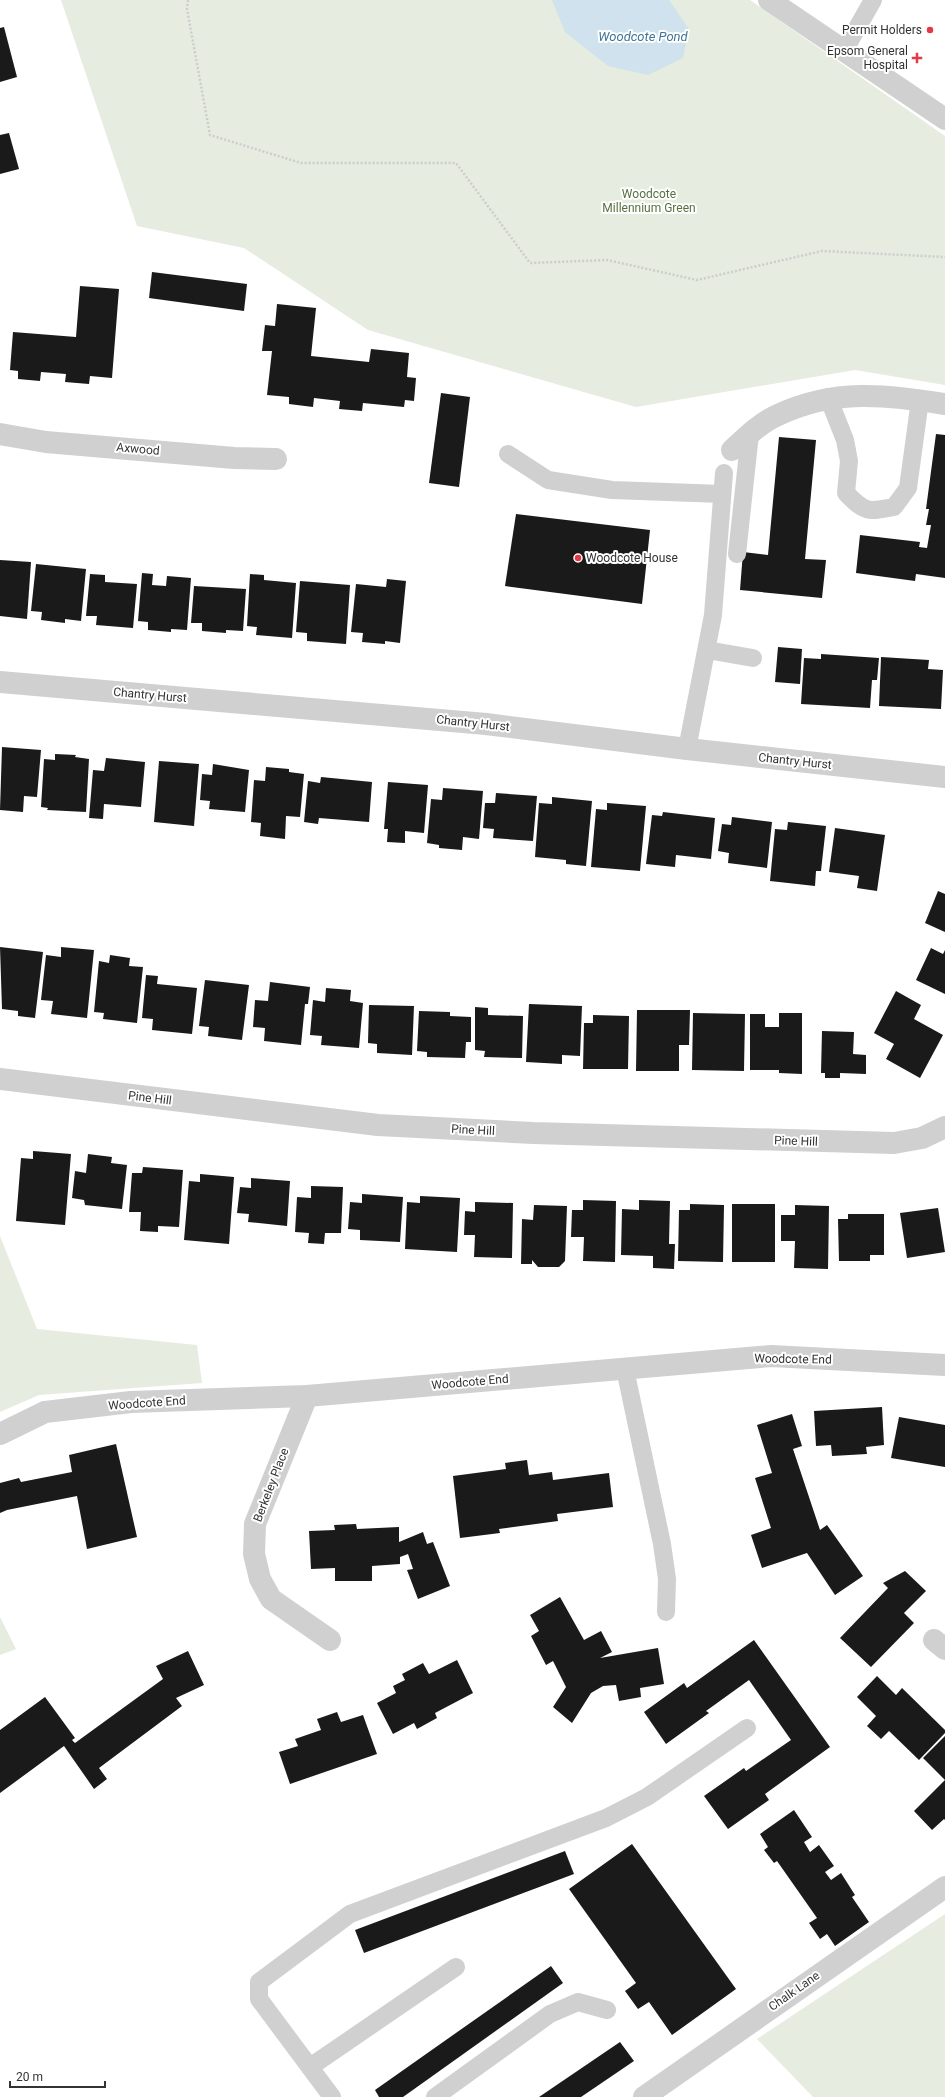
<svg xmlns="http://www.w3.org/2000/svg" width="945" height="2097" font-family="Roboto,sans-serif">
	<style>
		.green { fill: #e6ecdf }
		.water { fill: #cfe2ee }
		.building { fill: #1a1a1a }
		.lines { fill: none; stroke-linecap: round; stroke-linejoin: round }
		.path { stroke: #cdcdcd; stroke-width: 2.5; stroke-dasharray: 2 2; stroke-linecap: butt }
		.lane { stroke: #d0d0d0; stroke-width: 18 }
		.street { stroke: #d0d0d0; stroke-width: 22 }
		.poi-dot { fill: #e63946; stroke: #fff; stroke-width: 1.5 }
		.labels { text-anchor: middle; stroke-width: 4; stroke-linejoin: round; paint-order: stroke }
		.poi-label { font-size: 12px; fill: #333; stroke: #fff; text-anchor: end }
		.park-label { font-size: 12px; fill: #56703f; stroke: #fff }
		.street-label { font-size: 12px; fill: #333; stroke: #fff }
		.water-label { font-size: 13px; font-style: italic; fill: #3f7597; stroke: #fff }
	</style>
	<rect width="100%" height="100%" fill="#fff"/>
	<!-- green -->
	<g class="green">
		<path d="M61 0H750L945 136V385L855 370 636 407 368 330 244 248 137 226Z"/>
		<path d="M0 1236 37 1329 197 1345 202 1383 39 1395 0 1412Z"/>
		<path d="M0 1617 16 1649 0 1655Z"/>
		<path d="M945 1914V2097H813L757 2039Z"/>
	</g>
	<!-- water -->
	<path class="water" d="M552 0H669L689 29 683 58 648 75 608 66 565 32Z"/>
	<!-- building -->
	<g class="building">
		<path d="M4 27 17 77 0 82V28Z"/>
		<path d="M9 133 19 169 0 174V135Z"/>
		<path d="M152 272 247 284 244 311 149 298Z"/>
		<path d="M80 286 119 289 112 378 90 376 89 384 65 382 66 374 41 372 40 381 18 379V371L10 370 13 332 76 337Z"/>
		<path d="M277 304 316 308 311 356 369 362 371 349 409 353 407 377 416 378 414 401 405 400 404 407 363 403 362 411 339 409 340 401 314 398 313 407 289 404V397L267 395 272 351H262L265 325 275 326Z"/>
		<path d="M441 393 470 397 459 487 429 483Z"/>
		<path d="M936 434 945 435V578L916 574 915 581 856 573 860 535 920 542 919 547 927 548 931 525H926L929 509H926Z"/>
		<path d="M779 437 816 440 805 559 826 560 822 598 740 590 743 552 768 555Z"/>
		<path d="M516 514 650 530 642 604 505 586Z"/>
		<path d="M0 560 31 562 27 619 0 616Z"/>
		<path d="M36 564 86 569 81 621 65 619V623L41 620 42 612 31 611Z"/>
		<path d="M142 573 153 574 152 585 166 586 167 576 191 578 187 630 171 629V632L148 630V622L138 621Z"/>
		<path d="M90 574 105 575V582L137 584 133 628 96 625 97 616H86Z"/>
		<path d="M250 574 264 575V580L296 583 292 638 256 635 257 627 247 626Z"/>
		<path d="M387 579 406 581 400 643 385 641V644L362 642 363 633 351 632 356 584 386 587Z"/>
		<path d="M300 581 350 585 346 644 307 641V633L296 632Z"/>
		<path d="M194 586 246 589 243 631 226 630V633L202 631V623H191Z"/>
		<path d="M778 647 802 649 800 684 775 682Z"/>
		<path d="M821 654 879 658 877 680H872L870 708 801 704 804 658 821 659Z"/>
		<path d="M881 657 929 660 928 669 943 670 941 709 879 706Z"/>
		<path d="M2 747 41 750 37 797 24 796 23 812 0 810Z"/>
		<path d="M55 754 76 755 75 757 89 759 86 812 47 810 48 808 41 807 44 759 55 760Z"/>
		<path d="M106 758 145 762 141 807 104 804 103 819 89 818 93 770 104 771Z"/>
		<path d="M159 761 199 764 194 826 154 822Z"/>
		<path d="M213 764 249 770 245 812 209 809 210 801 200 800 202 774 212 775Z"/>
		<path d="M266 767 289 769V772L304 774 300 817 286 816 285 839 260 836 261 823 251 822 254 780 265 781Z"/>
		<path d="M321 777 372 782 369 822 319 818 318 824 304 822 308 781 320 783Z"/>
		<path d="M388 782 428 785 424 833 405 831V843L387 842 388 829H384Z"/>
		<path d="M443 788 483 791 479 839 463 837 462 850 439 848V845L427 843 431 799 442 800Z"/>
		<path d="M496 793 537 796 533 841 493 838 494 829 483 828 485 803H495Z"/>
		<path d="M552 797 592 801 586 866 566 864V860L535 857 539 803 552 804Z"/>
		<path d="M607 803 646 806 640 871 591 867 596 809 607 810Z"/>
		<path d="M663 812 715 818 711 859 676 855 675 867 646 864 652 815 662 816Z"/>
		<path d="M732 817 772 822 767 868 728 863 729 853 718 851 722 824 731 825Z"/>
		<path d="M788 822 826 826 821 871H816L815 886 770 881 775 829 787 830Z"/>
		<path d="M835 828 885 835 877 891 857 888 859 876 829 872Z"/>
		<path d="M938 891 945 894V932L925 923Z"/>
		<path d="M0 947 43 952 35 1018 18 1016V1011L2 1009Z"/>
		<path d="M61 947 94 950 87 1018 51 1014 53 1001 41 1000 46 955 61 957Z"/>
		<path d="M931 948 943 954 945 950V994L916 980Z"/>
		<path d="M110 955 130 958 129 966 143 967 137 1023 103 1019 104 1013 94 1012 99 961 109 963Z"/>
		<path d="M146 975 158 976 157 984 197 988 192 1034 152 1030 153 1019 142 1018Z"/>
		<path d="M205 980 249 985 242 1040 208 1036 209 1027 199 1026Z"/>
		<path d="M270 982 310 987 308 1004H305L301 1045 264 1041 265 1028 253 1027 255 1000 268 1001Z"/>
		<path d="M326 988 351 990 350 1001 363 1003 359 1048 321 1045 322 1036 310 1035 313 1000 325 1002Z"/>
		<path d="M896 991 921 1005 914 1019 943 1035 920 1078 886 1059 894 1044 874 1033Z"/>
		<path d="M529 1004 582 1006 580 1056 562 1055V1064L526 1062Z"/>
		<path d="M369 1005 414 1006 412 1055 377 1053V1044L368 1043Z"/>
		<path d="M475 1007 488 1008V1015L523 1016 522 1058 484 1057 485 1051 475 1050Z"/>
		<path d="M637 1010H690L689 1045H679V1071H636Z"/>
		<path d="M419 1011 450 1012V1016L471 1017V1042H466L465 1058 427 1057V1052L417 1051Z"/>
		<path d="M693 1013 745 1014 744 1071 692 1070Z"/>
		<path d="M779 1013H802V1074L779 1073V1070H750V1014H765V1027H779Z"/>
		<path d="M593 1015 629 1016 628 1069H583L584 1023H593Z"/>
		<path d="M822 1031 854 1032 853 1054 866 1055V1074L840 1073V1078H825V1073H821Z"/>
		<path d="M33 1151 71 1154 65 1225 16 1221 21 1158 33 1159Z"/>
		<path d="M88 1154 112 1157 111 1163 127 1165 122 1209 85 1205 84 1200 72 1198 75 1171 86 1173Z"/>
		<path d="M143 1167 183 1170 179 1227 158 1226V1232L140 1231 141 1212H129L132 1173H142Z"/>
		<path d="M200 1174 234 1177 229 1244 184 1240 189 1181 200 1182Z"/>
		<path d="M251 1178 290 1181 287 1226 248 1222 249 1214 237 1213 240 1187 251 1188Z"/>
		<path d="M311 1186 343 1187 341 1233H325L324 1244 308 1243 309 1233 295 1232 297 1197 311 1198Z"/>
		<path d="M362 1194 403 1197 400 1242 360 1240V1230L348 1229 350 1202 362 1203Z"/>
		<path d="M420 1196 460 1198 457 1252 405 1249 407 1202 420 1203Z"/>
		<path d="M583 1200 616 1201 615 1262 583 1261 584 1237H571L572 1210H583Z"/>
		<path d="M639 1200 670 1201 669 1244H675L674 1269 653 1268V1256L621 1255 622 1209 639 1210Z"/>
		<path d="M475 1202 513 1203 512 1258 474 1257 475 1235H464L465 1211 475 1212Z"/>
		<path d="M690 1204 724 1205 723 1262 678 1261 679 1210H690Z"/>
		<rect x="732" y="1204" width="43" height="58"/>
		<path d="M534 1205 567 1206 565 1261 559 1267H538L532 1260V1264H521L522 1219 533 1220Z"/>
		<path d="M795 1205 829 1206 828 1269 794 1268 795 1241H781V1215H795Z"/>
		<path d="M938 1208 945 1252 907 1258 900 1213Z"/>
		<path d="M848 1214H884V1255H870V1261H839L838 1219H848Z"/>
		<path d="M882 1407 884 1445 866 1447 867 1454 832 1456 831 1445 816 1446 814 1411Z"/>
		<path d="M792 1414 802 1446 793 1449 820 1530 827 1525 863 1576 835 1595 807 1553 762 1568 751 1535 771 1528 755 1478 772 1473 757 1425Z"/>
		<path d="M899 1417 945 1425V1467L891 1458Z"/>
		<path d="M116 1444 137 1537 87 1549 77 1496 7 1510 0 1513V1483L19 1478 21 1482 72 1472 69 1455Z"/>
		<path d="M527 1460 529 1475 552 1472 553 1480 609 1473 613 1507 557 1514 558 1521 499 1529 500 1533 460 1538 453 1476 506 1469 505 1463Z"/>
		<path d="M356 1524 357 1529 399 1527V1542L423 1532 427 1544 433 1542 450 1586 418 1599 407 1570 413 1569 408 1554 400 1557V1564L372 1566V1581H335V1568L311 1569 309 1531 335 1530 334 1525Z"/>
		<path d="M905 1571 926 1591 904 1613 914 1623 871 1667 840 1638 888 1588 883 1583Z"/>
		<path d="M560 1597 584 1640 601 1631 612 1652 600 1658 658 1648 664 1684 640 1688 641 1697 619 1701 616 1685 603 1686 591 1693 572 1723 553 1707 566 1687 553 1661 546 1665 531 1636 539 1631 530 1615Z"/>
		<path d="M754 1640 830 1747 765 1794 769 1800 728 1829 704 1796 744 1768 746 1771 791 1740 749 1680 706 1711 709 1713 666 1744 644 1712 684 1683 687 1688Z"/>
		<path d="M188 1651 204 1685 176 1698 182 1706 99 1768 107 1779 94 1789 64 1746 0 1793V1730L45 1697 75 1738 72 1740 75 1743 163 1679 156 1666Z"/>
		<path d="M457 1660 473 1693 435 1713 437 1718 417 1729 414 1723 393 1734 377 1703 396 1693 393 1686 405 1680 402 1674 423 1663 429 1674Z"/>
		<path d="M877 1676 896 1695 902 1688 945 1730V1733L919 1760 889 1731 881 1739 867 1726 876 1716 857 1697Z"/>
		<path d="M337 1712 341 1722 363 1715 377 1754 290 1784 279 1752 298 1746 295 1739 321 1730 317 1719Z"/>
		<path d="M945 1736V1820L944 1819 932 1830 914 1811 945 1780 923 1758Z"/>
		<path d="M794 1810 812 1837 804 1842 810 1852 819 1845 834 1866 825 1872 831 1880 841 1873 855 1895 852 1897 869 1922 835 1946 827 1934 820 1939 809 1923 817 1918 777 1861 774 1863 764 1850 768 1847 760 1834Z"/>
		<path d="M632 1844 736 1989 672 2035 649 2002 638 2009 625 1991 636 1983 569 1889Z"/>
		<path d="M565 1851 574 1874 364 1953 355 1930Z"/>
		<path d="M551 1966 563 1983 403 2097H379L375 2090Z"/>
		<path d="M620 2042 634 2061 581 2097H539Z"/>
	</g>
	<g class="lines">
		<!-- path -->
		<path class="path" d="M188 0 187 9 210 135 301 163H456L530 263 607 260 697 280 822 251 945 257"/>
		<!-- lane -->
		<g class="lane">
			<path d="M844 51 873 0"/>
			<path d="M828 397 845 440 849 461 846 493C865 513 868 512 894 507L908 488 920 400"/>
			<path d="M508 454 548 480 612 490 722 494"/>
			<path d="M737 554 750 434"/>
			<path d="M707 650 753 658"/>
			<path d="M687 749 713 615 724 473"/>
			<path d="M625 1369 662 1544 667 1579 666 1612"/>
			<path d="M310 2067 456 1967"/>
			<path d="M332 2097 259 1999V1982L350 1914 606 1818 647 1797 747 1728"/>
			<path d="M435 2097 550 2014 578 2002 607 2010"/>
		</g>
		<!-- street -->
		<g class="street">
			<path d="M769 0 945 119"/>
			<path d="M0 434 46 442 234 458 276 459"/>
			<path d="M732 450C745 438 761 422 778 415 835 388 885 395 945 404"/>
			<path d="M0 682 486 724 687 749 945 777"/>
			<path d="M0 1079 378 1125 533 1133 894 1143 922 1138 945 1127"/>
			<path d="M307 1396 255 1524 254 1554 260 1579 271 1599 330 1640"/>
			<path d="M0 1434 45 1412 131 1402 307 1396 771 1356 945 1365"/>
			<path d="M934 1640 945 1649"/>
			<path d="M644 2097 945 1887"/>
		</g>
	</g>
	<!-- markers -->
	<g class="poi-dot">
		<circle cx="930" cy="30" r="4"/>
		<path d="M915 52h4v4h4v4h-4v4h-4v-4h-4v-4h4z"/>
		<circle cx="578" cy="558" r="4"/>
	</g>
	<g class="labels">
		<!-- poi labels -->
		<g class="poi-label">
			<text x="922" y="34">Permit Holders</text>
			<text x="908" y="55">Epsom General<tspan x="908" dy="14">Hospital</tspan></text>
			<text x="586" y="562" text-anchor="start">Woodcote House</text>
		</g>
		<!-- park labels -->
		<g class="park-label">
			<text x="649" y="198">Woodcote<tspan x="649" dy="14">Millennium Green</tspan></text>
		</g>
		<!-- street labels -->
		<g class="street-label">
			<text transform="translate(138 449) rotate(5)" y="4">Axwood</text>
			<text transform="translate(150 695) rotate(5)" y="4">Chantry Hurst</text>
			<text transform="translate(473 723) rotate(6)" y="4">Chantry Hurst</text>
			<text transform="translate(795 761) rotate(6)" y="4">Chantry Hurst</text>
			<text transform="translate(150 1098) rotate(7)" y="4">Pine Hill</text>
			<text transform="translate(473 1130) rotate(3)" y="4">Pine Hill</text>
			<text transform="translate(796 1141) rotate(2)" y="4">Pine Hill</text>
			<text transform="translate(793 1359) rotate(1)" y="4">Woodcote End</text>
			<text transform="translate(470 1382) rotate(-5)" y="4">Woodcote End</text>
			<text transform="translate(147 1403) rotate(-4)" y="4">Woodcote End</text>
			<text transform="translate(271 1485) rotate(-69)" y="4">Berkeley Place</text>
			<text transform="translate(794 1991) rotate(-35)" y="4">Chalk Lane</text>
		</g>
		<!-- water labels -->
		<g class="water-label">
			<text x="643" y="41">Woodcote Pond</text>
		</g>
	</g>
	<!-- scale -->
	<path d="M10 2081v6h95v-6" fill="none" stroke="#333333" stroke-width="2"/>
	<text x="16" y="2081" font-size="12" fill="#333333" stroke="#ffffff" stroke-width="3" paint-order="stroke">20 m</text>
</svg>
